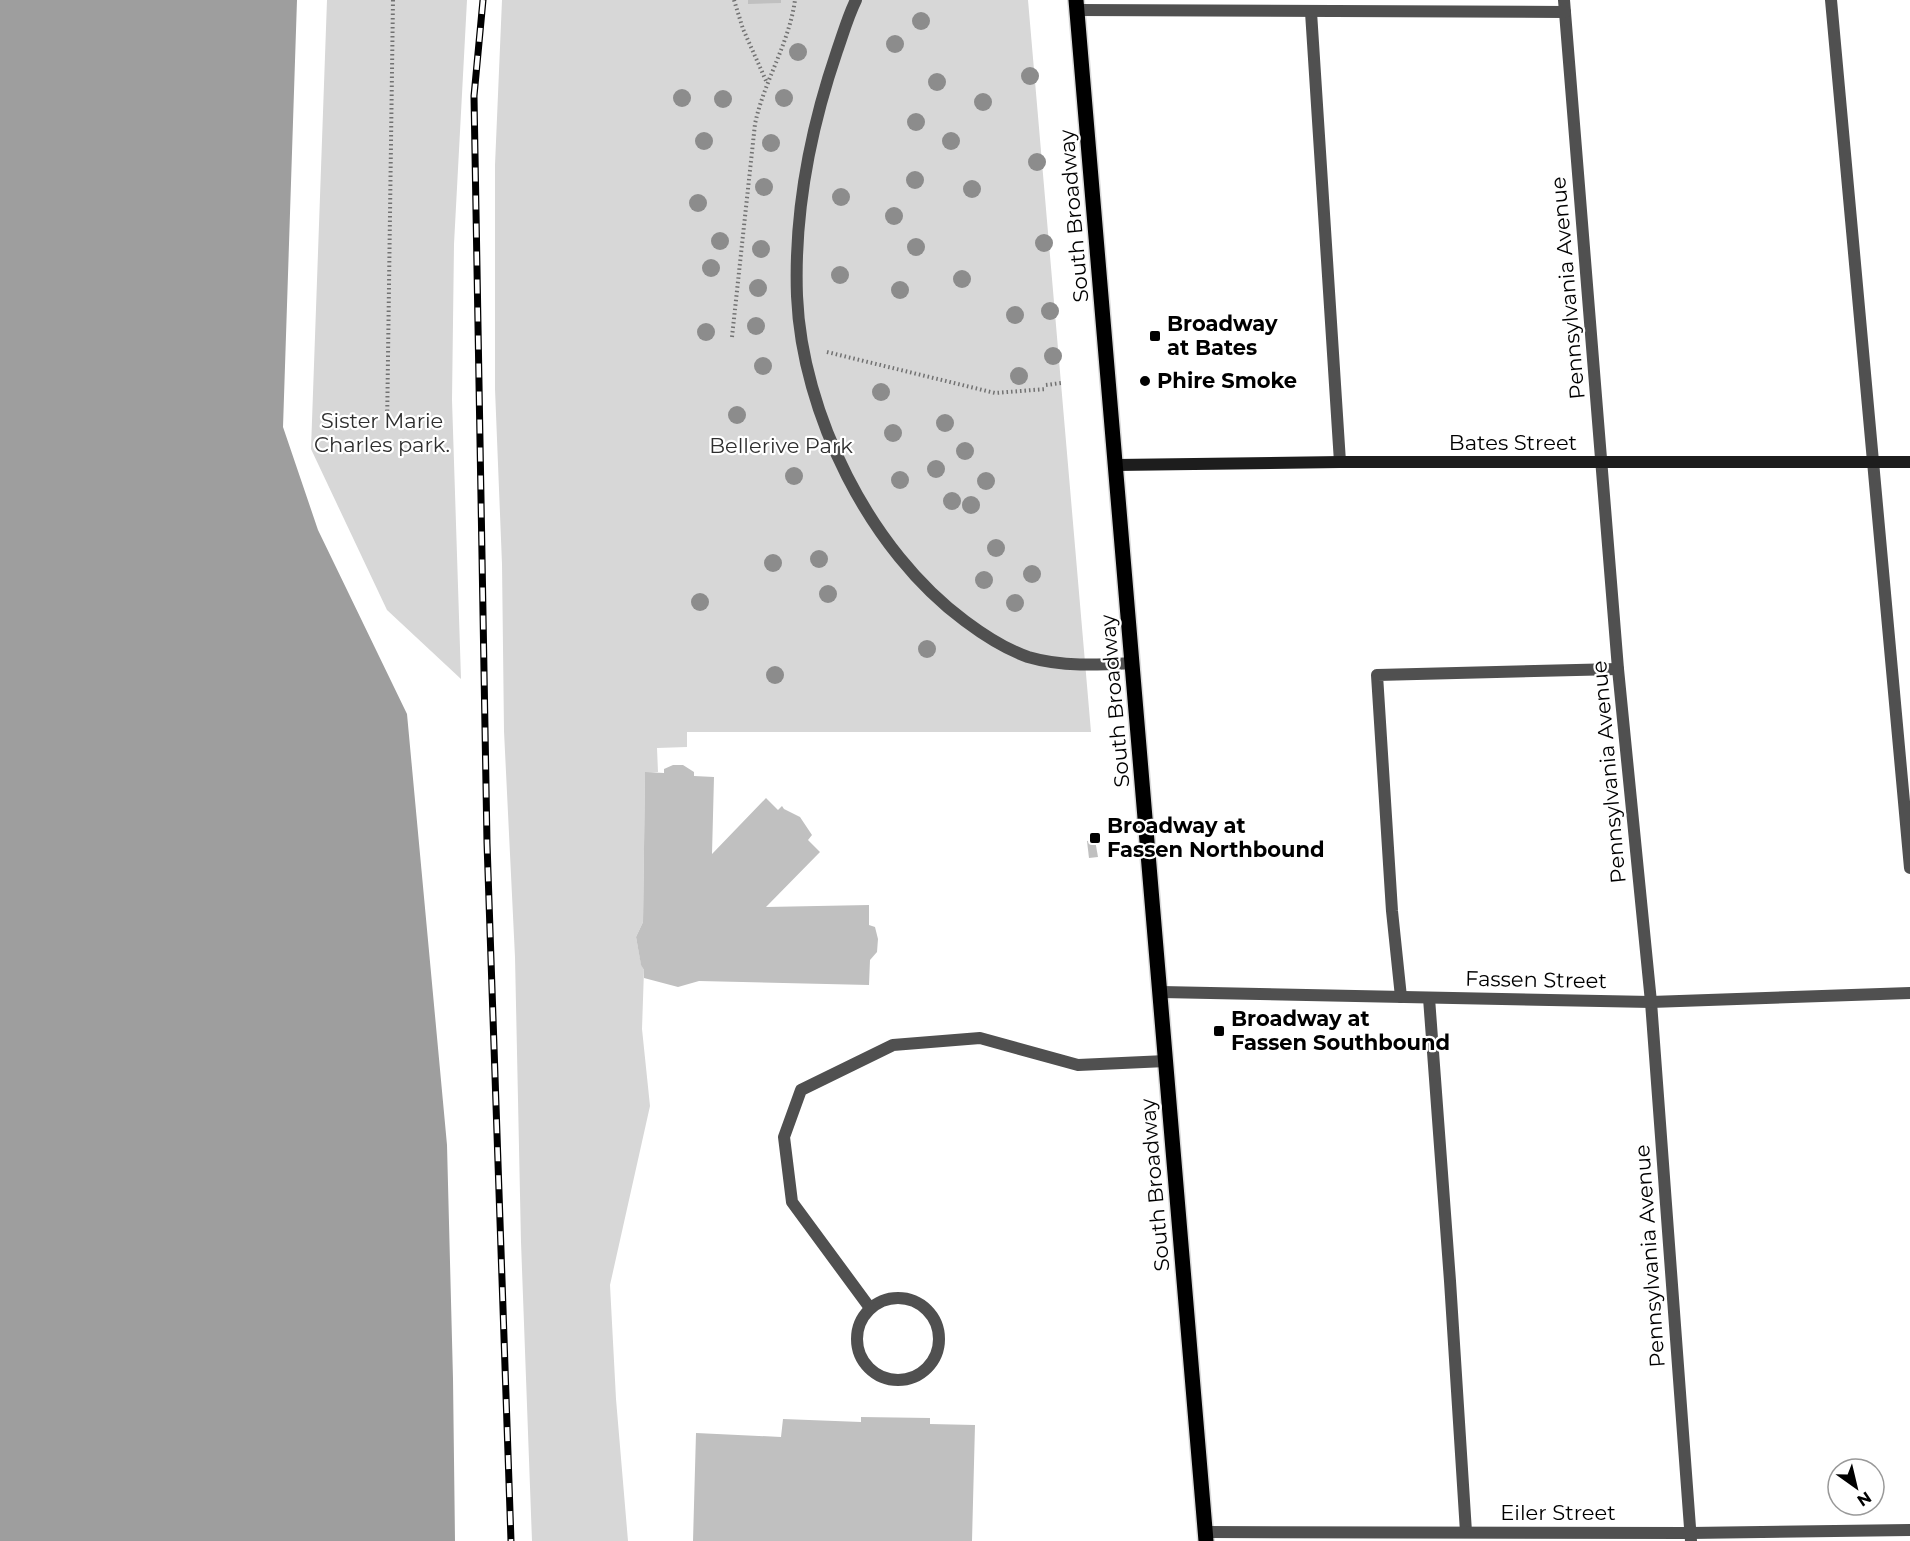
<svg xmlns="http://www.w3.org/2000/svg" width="1910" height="1541" font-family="Montserrat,sans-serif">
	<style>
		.green { fill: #d7d7d7 }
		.water { fill: #9e9e9e }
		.building { fill: #c0c0c0 }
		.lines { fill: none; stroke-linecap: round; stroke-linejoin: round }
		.primary-casing { stroke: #dbdbdb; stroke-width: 18 }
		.path { stroke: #727272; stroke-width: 4; stroke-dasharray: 1.5 3; stroke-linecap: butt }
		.lane { stroke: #505050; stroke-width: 12 }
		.street { stroke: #505050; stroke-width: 12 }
		.secondary { stroke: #1d1d1d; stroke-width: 12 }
		.primary { stroke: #000; stroke-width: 15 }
		.rail-casing { stroke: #000; stroke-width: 7 }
		.rail { stroke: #fff; stroke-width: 4.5; stroke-dasharray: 14; stroke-linecap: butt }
		.tree { fill: #8c8c8c }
		.poi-dot { fill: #000; stroke: #fff; stroke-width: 2 }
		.labels { text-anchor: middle; stroke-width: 4.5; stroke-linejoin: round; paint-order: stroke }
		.street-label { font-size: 21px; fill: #000; stroke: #fff }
		.poi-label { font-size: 21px; font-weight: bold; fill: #000; stroke: #fff; text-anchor: start }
		.park-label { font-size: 21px; fill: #2e2e2e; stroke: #fff }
	</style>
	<rect width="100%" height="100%" fill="#fff"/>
	<!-- green -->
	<g class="green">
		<path d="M327 0H467L454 244 452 400 461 679 387 610 311 449Z"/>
		<path d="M502 0H1028L1091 732H687V747L657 748 658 772 645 773 643 922 636 937 641 964 644 970 642 1029 650 1106 610 1285 616 1399 628 1541H532L521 1242 515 957 504 731 502 564 495 389V165Z"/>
	</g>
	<!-- water -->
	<path class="water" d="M0 0H297L283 427 318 530 407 714 447 1145 453 1379 455 1541H0Z"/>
	<!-- building -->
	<g class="building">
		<path d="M748 0H781V3L748 4Z"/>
		<path d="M673 765H683L694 772V776L714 777 712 854 766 798 778 810 782 806 784 809 800 817 812 835 808 840 820 852 766 907 869 905V925L875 927 878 939 877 952 870 960 869 985 699 981 678 987 644 978V970L641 965 636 937 643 922 645 772 664 773V769Z"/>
		<path d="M1095 840 1098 857 1089 858 1087 841Z"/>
		<path d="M861 1417 930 1418V1424L975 1425 972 1541H693L696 1433 781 1437 783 1419 861 1422Z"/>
	</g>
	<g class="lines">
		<!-- primary casing -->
		<g class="primary-casing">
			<path id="primary" d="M1076 0 1206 1541"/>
		</g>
		<!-- path -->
		<g class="path">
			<path d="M734 0 743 29 767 83"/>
			<path d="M732 337 755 124C764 81 789 44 795 0"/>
			<path d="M827 352 995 393 1046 389"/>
			<path d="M1046 385 1061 383"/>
			<path d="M387 429 393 0"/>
		</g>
		<!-- lane -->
		<g class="lane">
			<path d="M1831 0 1910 868"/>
			<path d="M1311 12 1340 462"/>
			<path d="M1401 997 1392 911 1377 675 1618 669"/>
			<path d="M1429 998 1450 1281 1466 1532"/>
			<circle cx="898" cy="1339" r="41"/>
			<path d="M870 1308 792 1202 784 1137 801 1090 893 1045 980 1038 1078 1065 1166 1061"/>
		</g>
		<!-- street -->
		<g class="street">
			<path d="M856 0C848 16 843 34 837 51 810 130 794 213 797 296 802 414 870 551 965 621 985 636 1005 649 1028 657 1062 667 1098 665 1132 663"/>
			<path d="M1564 0 1618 669 1651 1002 1691 1541"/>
			<path d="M1077 10 1565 12"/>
			<path d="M1161 992 1651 1002 1910 993"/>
			<path d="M1205 1532 1690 1533 1910 1530"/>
		</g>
		<!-- secondary -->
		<path class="secondary" d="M1116 465 1340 462H1910"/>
		<!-- primary -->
		<use href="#primary" class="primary"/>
		<!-- rail casing -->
		<g class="rail-casing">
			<path id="rail" d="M483 0 474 96 487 843 511 1541"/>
		</g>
		<!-- rail -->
		<use href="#rail" class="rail"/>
	</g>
	<!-- trees -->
	<g class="tree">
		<circle cx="921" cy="21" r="9"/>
		<circle cx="895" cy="44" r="9"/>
		<circle cx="798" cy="52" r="9"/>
		<circle cx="1030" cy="76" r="9"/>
		<circle cx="937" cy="82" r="9"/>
		<circle cx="682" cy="98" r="9"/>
		<circle cx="784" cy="98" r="9"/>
		<circle cx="723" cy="99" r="9"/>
		<circle cx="983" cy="102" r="9"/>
		<circle cx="916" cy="122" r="9"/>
		<circle cx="704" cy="141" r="9"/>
		<circle cx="951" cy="141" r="9"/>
		<circle cx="771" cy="143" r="9"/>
		<circle cx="1037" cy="162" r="9"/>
		<circle cx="915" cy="180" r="9"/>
		<circle cx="764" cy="187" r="9"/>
		<circle cx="972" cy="189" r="9"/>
		<circle cx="841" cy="197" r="9"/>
		<circle cx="698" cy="203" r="9"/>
		<circle cx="894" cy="216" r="9"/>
		<circle cx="720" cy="241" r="9"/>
		<circle cx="1044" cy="243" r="9"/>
		<circle cx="916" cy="247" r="9"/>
		<circle cx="761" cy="249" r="9"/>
		<circle cx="711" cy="268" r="9"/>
		<circle cx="840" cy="275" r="9"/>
		<circle cx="962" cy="279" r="9"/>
		<circle cx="758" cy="288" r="9"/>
		<circle cx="900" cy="290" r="9"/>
		<circle cx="1050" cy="311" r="9"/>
		<circle cx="1015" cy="315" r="9"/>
		<circle cx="756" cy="326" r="9"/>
		<circle cx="706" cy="332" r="9"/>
		<circle cx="1053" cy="356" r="9"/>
		<circle cx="763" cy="366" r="9"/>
		<circle cx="1019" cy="376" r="9"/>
		<circle cx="881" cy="392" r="9"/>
		<circle cx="737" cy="415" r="9"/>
		<circle cx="945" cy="423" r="9"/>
		<circle cx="893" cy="433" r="9"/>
		<circle cx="965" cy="451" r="9"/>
		<circle cx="936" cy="469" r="9"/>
		<circle cx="794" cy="476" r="9"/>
		<circle cx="900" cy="480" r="9"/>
		<circle cx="986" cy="481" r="9"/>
		<circle cx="952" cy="501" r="9"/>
		<circle cx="971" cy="505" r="9"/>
		<circle cx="996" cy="548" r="9"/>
		<circle cx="819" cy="559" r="9"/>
		<circle cx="773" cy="563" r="9"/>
		<circle cx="1032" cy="574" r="9"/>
		<circle cx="984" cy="580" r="9"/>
		<circle cx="828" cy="594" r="9"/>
		<circle cx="700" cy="602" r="9"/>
		<circle cx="1015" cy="603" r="9"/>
		<circle cx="927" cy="649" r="9"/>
		<circle cx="775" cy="675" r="9"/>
	</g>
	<!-- markers -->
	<g class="poi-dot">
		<rect x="1149" y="330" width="12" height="12" rx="3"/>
		<circle cx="1145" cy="381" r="6"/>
		<rect x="1089" y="832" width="12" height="12" rx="3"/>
		<rect x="1213" y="1025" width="12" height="12" rx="3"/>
	</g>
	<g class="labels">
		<!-- street labels -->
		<g class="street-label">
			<text transform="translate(1074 216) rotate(-95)" y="7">South Broadway</text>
			<text transform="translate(1568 288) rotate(-95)" y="7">Pennsylvania Avenue</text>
			<text x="1513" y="450">Bates Street</text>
			<text transform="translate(1115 701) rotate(-95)" y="7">South Broadway</text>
			<text transform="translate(1609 772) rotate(-95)" y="7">Pennsylvania Avenue</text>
			<text transform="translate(1536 980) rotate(1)" y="7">Fassen Street</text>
			<text transform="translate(1155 1185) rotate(-95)" y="7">South Broadway</text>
			<text transform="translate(1650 1256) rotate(-94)" y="7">Pennsylvania Avenue</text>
			<text x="1558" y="1520">Eiler Street</text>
		</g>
		<!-- poi labels -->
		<g class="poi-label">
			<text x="1167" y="331">Broadway<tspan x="1167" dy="24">at Bates</tspan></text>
			<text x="1157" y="388">Phire Smoke</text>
			<text x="1107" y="833">Broadway at<tspan x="1107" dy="24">Fassen Northbound</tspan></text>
			<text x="1231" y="1026">Broadway at<tspan x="1231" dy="24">Fassen Southbound</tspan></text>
		</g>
		<!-- park labels -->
		<g class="park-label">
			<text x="382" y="428">Sister Marie<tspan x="382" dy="24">Charles park.</tspan></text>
			<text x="781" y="453">Bellerive Park</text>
		</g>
	</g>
	<!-- north arrow -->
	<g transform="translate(1856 1487) rotate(146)"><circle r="28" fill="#ffffff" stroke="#999999" stroke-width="1.5"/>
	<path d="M0-4.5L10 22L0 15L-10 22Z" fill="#000000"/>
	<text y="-9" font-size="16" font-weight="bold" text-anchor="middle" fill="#000000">N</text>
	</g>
</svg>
